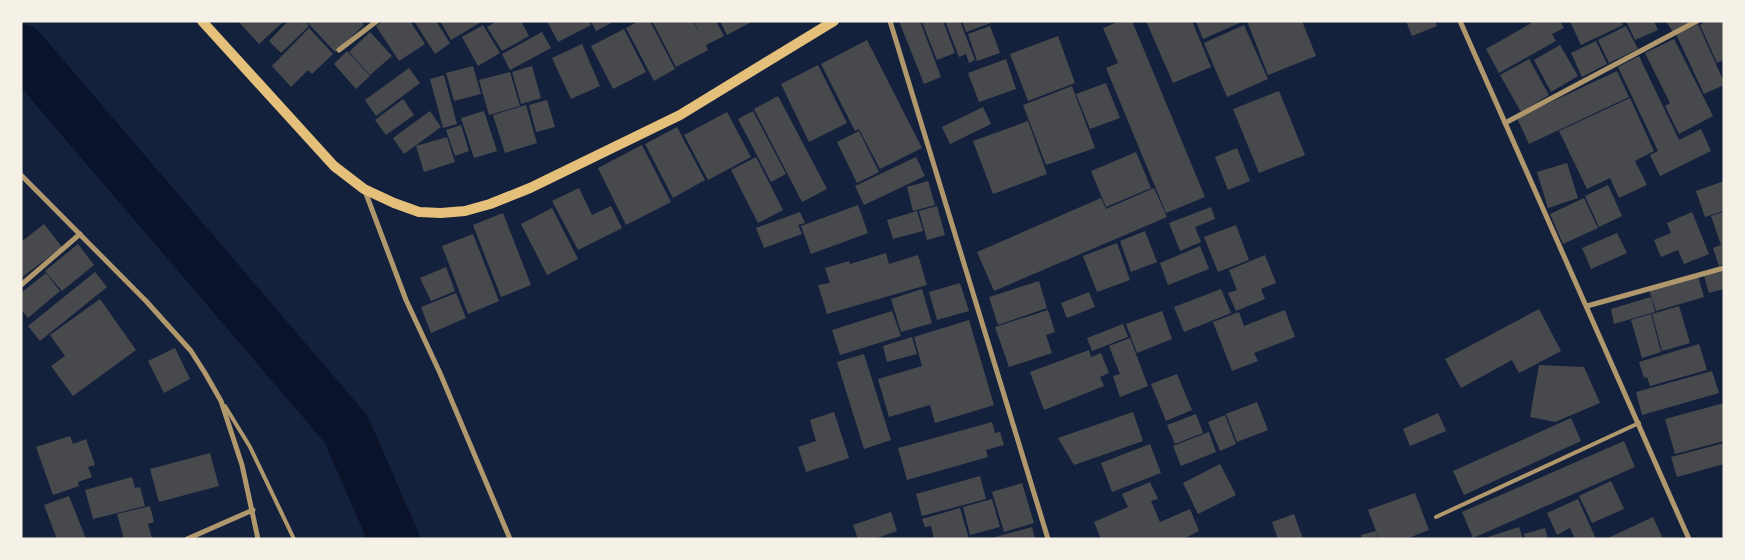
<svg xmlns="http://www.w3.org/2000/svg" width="1745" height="560" font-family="'Fira Sans Condensed',sans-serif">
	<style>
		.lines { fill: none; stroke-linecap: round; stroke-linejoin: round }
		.river { stroke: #0b132b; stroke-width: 50 }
		.building { fill: #48494c }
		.service { stroke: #b1986c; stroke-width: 4 }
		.minor { stroke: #b1986c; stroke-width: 5 }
		.secondary { stroke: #e5c07b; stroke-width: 10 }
	</style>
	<rect width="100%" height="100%" fill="#14213d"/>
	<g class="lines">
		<!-- river -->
		<path class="river" d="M21 49 346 429 394 539"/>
	</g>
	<!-- building -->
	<g class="building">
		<path d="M238 21H284L259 44Z"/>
		<path d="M288 21H305L309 26 281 53 269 41Z"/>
		<path d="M309 21H361L364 25 335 52 308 23Z"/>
		<path d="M383 21H410L425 44 399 61 376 26Z"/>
		<path d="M414 21H436L450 43 435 54Z"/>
		<path d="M440 21H483L451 40Z"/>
		<path d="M497 21H521L529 36 502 51 487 27Z"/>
		<path d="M547 21H589L591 25 558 42Z"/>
		<path d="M591 21H615L596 31Z"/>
		<path d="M639 21H650L675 69 654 81 626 28Z"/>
		<path d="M652 21H693L700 34 694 21H716L724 36 706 45 708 50 676 67Z"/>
		<path d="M720 21H753L727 35Z"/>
		<path d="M899 21H920L941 77 924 84Z"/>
		<path d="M925 21H943L955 53 937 60 922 22Z"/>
		<path d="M945 21H960L975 60 969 63 966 54 959 57Z"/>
		<path d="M962 21H990L991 23 966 32Z"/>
		<path d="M1120 21H1132L1205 197 1166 213 1106 68 1118 63 1103 28Z"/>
		<path d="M1146 21H1192L1211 67 1173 83Z"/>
		<path d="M1196 21H1244L1203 39Z"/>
		<path d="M1247 21H1302L1316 56 1268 75Z"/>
		<path d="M1406 21H1435L1437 26 1412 36Z"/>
		<path d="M1535 21H1560L1564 28 1552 34 1556 41 1499 73 1486 49Z"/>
		<path d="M1570 21H1621L1623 25 1581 45Z"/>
		<path d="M1626 21H1654L1658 30 1635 40Z"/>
		<path d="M1666 21H1692L1673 32Z"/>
		<path d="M1707 21H1724V60L1717 63 1700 25Z"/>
		<path d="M1698 24 1724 82V85L1704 94 1676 34Z"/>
		<path d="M483 25 500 53 478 66 462 37Z"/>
		<path d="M1244 25 1268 79 1227 97 1204 43Z"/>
		<path d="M990 26 1000 53 977 61 968 34Z"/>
		<path d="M1626 26 1638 49 1609 63 1598 40Z"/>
		<path d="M309 28 333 54 312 74 308 70 291 87 272 66Z"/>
		<path d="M624 29 646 72 613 89 591 46Z"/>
		<path d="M370 32 392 56 370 75 349 52Z"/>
		<path d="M542 32 551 48 510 70 502 54Z"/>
		<path d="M1058 36 1075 83 1028 101 1010 54Z"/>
		<path d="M1674 39 1713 116 1679 134 1665 106 1670 103 1645 53Z"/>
		<path d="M867 40 922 148 880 169 859 129 855 131 821 64Z"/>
		<path d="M1596 41 1607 64 1582 77 1571 53Z"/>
		<path d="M582 44 600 86 571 99 552 58Z"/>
		<path d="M1560 45 1578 76 1551 92 1534 60Z"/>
		<path d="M347 51 370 76 356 89 334 64Z"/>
		<path d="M1639 56 1679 140 1701 129 1711 151 1660 176 1650 155 1658 151 1618 67Z"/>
		<path d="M1006 59 1016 89 979 102 968 73Z"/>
		<path d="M1529 59 1549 95 1521 112 1500 75Z"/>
		<path d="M818 65 847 123 809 142 781 84Z"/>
		<path d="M473 66 481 94 454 101 446 73Z"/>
		<path d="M532 66 541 98 521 104 512 72Z"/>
		<path d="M409 68 420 83 376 116 365 100Z"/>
		<path d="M1617 71 1629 97 1529 144 1517 118Z"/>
		<path d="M510 72 520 106 489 115 479 80Z"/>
		<path d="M444 75 457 124 443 128 430 79Z"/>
		<path d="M1106 83 1120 118 1090 129 1076 94Z"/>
		<path d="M1072 86 1095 148 1046 165 1023 105Z"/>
		<path d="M1279 91 1305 155 1259 173 1233 109Z"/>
		<path d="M778 96 827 189 802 202 754 109Z"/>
		<path d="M1630 98 1654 151 1635 161 1647 185 1619 198 1610 178 1587 189 1559 131Z"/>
		<path d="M403 99 414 115 386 135 375 120Z"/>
		<path d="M547 100 555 127 536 132 529 105Z"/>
		<path d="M526 105 537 143 505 153 493 115Z"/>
		<path d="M983 107 991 124 950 144 942 127Z"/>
		<path d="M430 111 441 127 404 154 393 138Z"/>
		<path d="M484 111 497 151 474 158 461 118Z"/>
		<path d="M753 111 786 174 771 182 738 119Z"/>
		<path d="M727 112 751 157 708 180 684 135Z"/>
		<path d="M1028 121 1047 174 993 194 973 141Z"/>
		<path d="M461 125 469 151 455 156 446 130Z"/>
		<path d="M677 127 705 180 673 198 645 144Z"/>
		<path d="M859 131 879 172 857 183 837 142Z"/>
		<path d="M447 137 455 162 424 172 416 146Z"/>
		<path d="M642 145 671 202 626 225 598 168Z"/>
		<path d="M1237 148 1250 181 1228 190 1215 157Z"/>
		<path d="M1136 152 1151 188 1106 207 1091 171Z"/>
		<path d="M756 157 783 210 758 223 731 170Z"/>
		<path d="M916 157 925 176 864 205 855 186Z"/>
		<path d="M1567 163 1578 198 1548 208 1537 172Z"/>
		<path d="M928 181 935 205 913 211 907 187Z"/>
		<path d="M1724 181V211L1705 217 1696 191Z"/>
		<path d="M1608 185 1622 216 1599 227 1585 196Z"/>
		<path d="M579 188 592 215 611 206 622 228 578 250 552 201Z"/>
		<path d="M1154 188 1167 217 994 291 977 252 1101 198 1106 209Z"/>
		<path d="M1584 198 1598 228 1563 244 1550 214Z"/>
		<path d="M858 205 868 233 811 254 801 226Z"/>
		<path d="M937 206 945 235 927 240 919 211Z"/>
		<path d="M1211 207 1215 219 1195 227 1201 242 1180 251 1169 223Z"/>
		<path d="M552 208 578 259 547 275 521 224Z"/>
		<path d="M917 211 923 231 893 239 887 220Z"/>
		<path d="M800 212 805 223 798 225 802 234 764 248 756 228Z"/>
		<path d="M1692 212 1709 254 1684 264 1678 250 1661 257 1654 240 1671 233 1667 223Z"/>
		<path d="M1724 212V264L1719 266 1713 248 1721 245 1711 216Z"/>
		<path d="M503 213 531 285 501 297 473 225Z"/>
		<path d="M44 224 62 247 21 278V242Z"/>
		<path d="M1236 225 1249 260 1218 272 1204 237Z"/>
		<path d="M1145 231 1157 262 1131 272 1120 241Z"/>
		<path d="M1617 233 1627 253 1591 269 1582 248Z"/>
		<path d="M473 234 499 301 468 314 442 246Z"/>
		<path d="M1117 243 1130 280 1097 292 1083 256Z"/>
		<path d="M78 244 94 265 62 291 45 271Z"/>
		<path d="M1200 246 1209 269 1168 285 1160 263Z"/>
		<path d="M886 253 889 264 918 255 927 285 827 314 818 285 830 283 825 268 849 261 850 264Z"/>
		<path d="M1265 255 1276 283 1261 289 1265 299 1236 311 1228 293 1237 290 1229 270Z"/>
		<path d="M446 267 455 291 431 301 420 278Z"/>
		<path d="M1724 271V289L1709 293 1704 276Z"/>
		<path d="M95 272 107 287 40 341 28 326Z"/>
		<path d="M46 273 60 291 28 318 21 309V293Z"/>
		<path d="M1698 276 1704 297 1656 311 1649 290Z"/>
		<path d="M1039 281 1047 308 998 325 989 297Z"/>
		<path d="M960 283 969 311 937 320 929 292Z"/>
		<path d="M922 289 932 323 901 332 891 299Z"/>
		<path d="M1221 289 1231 313 1184 332 1174 307Z"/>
		<path d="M1089 292 1095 307 1067 318 1061 303Z"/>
		<path d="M456 293 466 318 431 333 421 307Z"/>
		<path d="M1651 297 1655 312 1614 324 1611 309Z"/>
		<path d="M100 299 136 350 73 396 51 366 65 356 50 335Z"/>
		<path d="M1679 306 1690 343 1662 351 1652 314Z"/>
		<path d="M1539 309 1561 351 1519 373 1512 360 1461 388 1445 359Z"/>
		<path d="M1048 310 1055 332 1046 335 1052 353 1009 367 995 327Z"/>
		<path d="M1285 310 1295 337 1254 353 1258 361 1232 371 1213 322 1239 312 1244 326Z"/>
		<path d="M892 311 901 336 840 355 832 330Z"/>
		<path d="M1162 311 1172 339 1137 353 1126 324Z"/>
		<path d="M1651 314 1661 352 1642 358 1631 320Z"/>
		<path d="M969 320 994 405 935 423 930 405 889 417 878 379 922 366 914 337Z"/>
		<path d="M1123 324 1128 337 1092 351 1087 338Z"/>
		<path d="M912 337 917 354 887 362 883 346Z"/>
		<path d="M1130 338 1148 386 1120 397 1113 376 1120 374 1109 346Z"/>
		<path d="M1699 344 1707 370 1650 386 1647 377 1644 378 1639 362Z"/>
		<path d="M175 348 190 379 164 393 148 361Z"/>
		<path d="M1089 350 1091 357 1101 353 1109 373 1100 377 1104 386 1044 410 1030 372Z"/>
		<path d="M864 354 891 440 864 449 837 362Z"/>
		<path d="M1539 365 1584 367 1600 403 1555 422 1530 417Z"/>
		<path d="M1712 371 1719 393 1642 415 1636 392Z"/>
		<path d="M1177 374 1192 410 1166 421 1151 384Z"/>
		<path d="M1257 402 1268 430 1237 442 1226 414Z"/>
		<path d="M1724 403V441L1675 454 1665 419Z"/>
		<path d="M834 412 849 458 806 472 798 447 816 441 810 420Z"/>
		<path d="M1133 412 1143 441 1074 465 1058 438Z"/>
		<path d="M1438 413 1446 431 1410 446 1403 429Z"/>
		<path d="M1196 414 1203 433 1175 444 1167 425Z"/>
		<path d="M1225 415 1236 444 1220 451 1208 422Z"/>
		<path d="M1571 418 1581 441 1464 495 1453 471Z"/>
		<path d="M992 422 995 433 1000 432 1004 445 986 450 988 457 907 480 898 448Z"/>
		<path d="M1209 432 1216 452 1181 466 1173 446Z"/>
		<path d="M70 436 73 444 86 439 95 465 88 467 92 477 78 482 79 486 53 495 36 447Z"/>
		<path d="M1624 441 1635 467 1473 538 1462 512Z"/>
		<path d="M1724 443V464L1677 477 1671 457Z"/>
		<path d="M1150 444 1161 473 1112 492 1101 463Z"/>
		<path d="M210 453 219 486 159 502 150 469Z"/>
		<path d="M1220 464 1236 495 1198 514 1183 483Z"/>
		<path d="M980 476 986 499 922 516 916 494Z"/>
		<path d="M132 477 135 488 140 487 145 506 93 519 85 490Z"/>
		<path d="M1611 481 1624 509 1592 523 1579 496Z"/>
		<path d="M1150 482 1158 499 1151 501 1160 522 1190 509 1199 531 1183 539H1101L1094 522 1128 507 1122 494Z"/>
		<path d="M1022 483 1034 523 1004 532 992 492Z"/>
		<path d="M1415 493 1429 530 1406 539H1379L1368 510Z"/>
		<path d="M69 496 86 539H57L44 505Z"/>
		<path d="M992 499 1000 527 970 535 963 507Z"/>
		<path d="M1578 499 1596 539H1575L1570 528 1557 535 1547 513Z"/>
		<path d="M150 506 154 522 148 524 152 538 124 539 117 514Z"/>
		<path d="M960 508 969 539H934L931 526 925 527 922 519Z"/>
		<path d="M891 512 897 531 874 539H858L853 525Z"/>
		<path d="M1294 514 1303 539H1278L1272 522Z"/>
		<path d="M1653 517 1663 539H1606Z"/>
		<path d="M1032 527 1035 539H992V538Z"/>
		<path d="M1519 527 1523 539H1486L1485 538Z"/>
		<path d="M1545 528 1548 539H1525L1524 534Z"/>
		<path d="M1376 531 1378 539H1362L1361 535Z"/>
	</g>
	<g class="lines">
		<!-- service -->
		<g class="service">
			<path d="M225 406 250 447 294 539"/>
			<path d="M1436 517 1639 423"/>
		</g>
		<!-- minor -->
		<g class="minor">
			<path d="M890 21 1048 539"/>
			<path d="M1460 21 1689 539"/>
			<path d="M339 50 377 21"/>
			<path d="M1505 123 1697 21"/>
			<path d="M21 175 146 301 191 351 205 373 221 401 242 465 258 539"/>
			<path d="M365 191 406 300 440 373 510 539"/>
			<path d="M21 285 80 234"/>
			<path d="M1587 306 1724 268"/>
			<path d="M187 539 253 510"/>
		</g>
		<!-- secondary -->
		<path class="secondary" d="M202 21 334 166 364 189 394 203 419 212 441 213 465 211 490 204 530 188 680 115 834 21"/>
	</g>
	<!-- border -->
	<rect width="1745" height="560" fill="none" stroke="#f6f1e7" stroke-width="45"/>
</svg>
